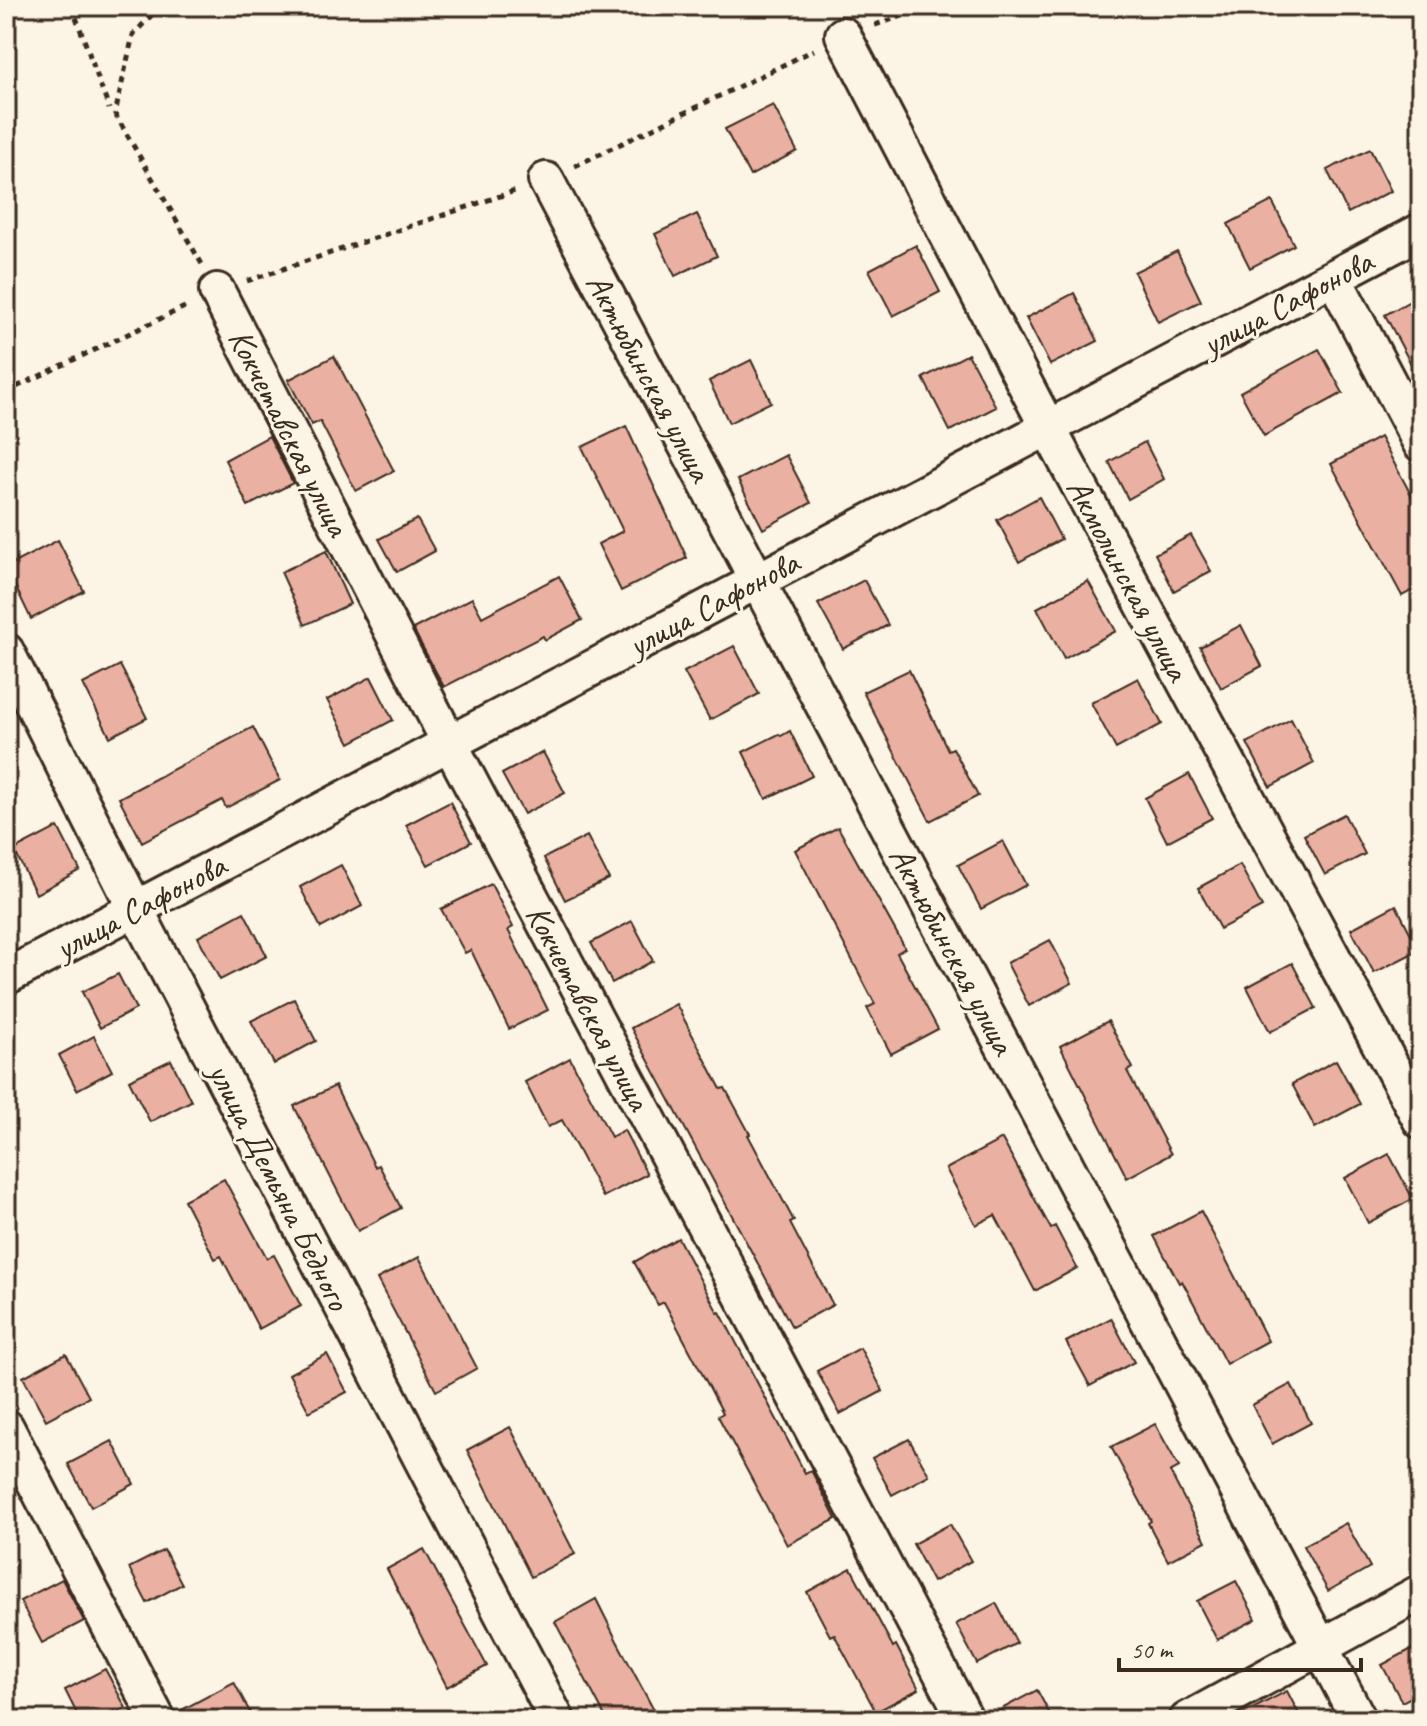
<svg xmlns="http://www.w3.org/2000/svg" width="1427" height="1726" font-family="Caveat,sans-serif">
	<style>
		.building { fill: #eab1a3; stroke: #3b2a1e; stroke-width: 2 }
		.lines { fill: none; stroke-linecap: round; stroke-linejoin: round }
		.minor-casing { stroke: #3b2a1e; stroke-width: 40 }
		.path { stroke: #3b2a1e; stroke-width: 5; stroke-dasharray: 6 6; stroke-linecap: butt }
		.minor { stroke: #fcf5e5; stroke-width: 34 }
		.labels { text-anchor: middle; stroke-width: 6; stroke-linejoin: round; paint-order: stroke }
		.street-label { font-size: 34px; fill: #3b2a1e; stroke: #fcf5e5 }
	</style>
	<rect width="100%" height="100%" fill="#fcf5e5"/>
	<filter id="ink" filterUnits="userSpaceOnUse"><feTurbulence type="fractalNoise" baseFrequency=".0125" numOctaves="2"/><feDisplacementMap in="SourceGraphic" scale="16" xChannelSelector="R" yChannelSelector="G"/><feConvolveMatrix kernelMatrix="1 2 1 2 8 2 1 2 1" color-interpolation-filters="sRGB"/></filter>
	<g filter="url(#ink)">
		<!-- building -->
		<g class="building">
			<path d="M773 105 797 151 750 176 725 129Z"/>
			<path d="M1370 149 1391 191 1348 213 1327 170Z"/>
			<path d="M1272 201 1294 245 1250 268 1228 224Z"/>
			<path d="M697 214 717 256 675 276 655 234Z"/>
			<path d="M916 245 940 292 893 316 869 270Z"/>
			<path d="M1177 251 1201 301 1158 322 1134 272Z"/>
			<path d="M1074 293 1098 341 1050 365 1026 318Z"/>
			<path d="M1421 295V383L1385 315Z"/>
			<path d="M1319 349 1343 393 1264 436 1240 392Z"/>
			<path d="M968 354 996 407 950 431 923 378Z"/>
			<path d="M334 356 394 471 356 491 320 421 312 425 288 380Z"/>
			<path d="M751 360 771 402 729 423 709 381Z"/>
			<path d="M626 426 687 558 621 591 598 544 623 531 582 447Z"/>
			<path d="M269 436 293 483 248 506 225 460Z"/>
			<path d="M1380 437 1421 513V586L1402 596 1331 464Z"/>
			<path d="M1145 442 1164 479 1128 499 1109 462Z"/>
			<path d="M786 455 811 503 763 529 738 480Z"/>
			<path d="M1039 497 1061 539 1019 562 997 520Z"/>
			<path d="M417 519 435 551 397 572 379 539Z"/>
			<path d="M1191 535 1211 571 1174 591 1155 554Z"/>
			<path d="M58 540 84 591 31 619 6 567Z"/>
			<path d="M326 551 350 604 305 625 281 572Z"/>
			<path d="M559 576 582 620 545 640 543 636 444 687 413 629 472 598 482 617Z"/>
			<path d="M864 580 888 625 843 649 818 604Z"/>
			<path d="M1088 581 1116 631 1064 659 1037 608Z"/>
			<path d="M1241 625 1262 666 1221 688 1200 647Z"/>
			<path d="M734 646 759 694 710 720 684 672Z"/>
			<path d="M120 665 147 718 110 737 83 684Z"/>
			<path d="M909 670 948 750 953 748 978 796 930 821 863 692Z"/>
			<path d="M371 677 393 720 350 743 327 700Z"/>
			<path d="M1138 678 1162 724 1116 749 1091 703Z"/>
			<path d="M1291 719 1314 763 1270 787 1247 743Z"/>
			<path d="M253 727 280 780 226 808 222 800 142 842 119 798Z"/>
			<path d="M790 731 812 776 766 799 743 752 779 734 781 736Z"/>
			<path d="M543 752 565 793 524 814 502 774Z"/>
			<path d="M1189 774 1212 818 1167 842 1145 798Z"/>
			<path d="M450 802 471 842 428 865 406 825Z"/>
			<path d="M1344 814 1365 854 1325 875 1304 835Z"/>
			<path d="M58 827 80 870 36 894 14 850Z"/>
			<path d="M838 827 905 948 897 953 938 1029 891 1054 867 1008 875 1004 795 850Z"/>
			<path d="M587 836 609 879 565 900 544 858Z"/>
			<path d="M1003 841 1026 885 981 909 958 865Z"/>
			<path d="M341 865 362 906 321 928 300 887Z"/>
			<path d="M1240 865 1262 907 1220 929 1198 888Z"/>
			<path d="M491 884 513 927 508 930 548 1010 509 1029 471 950 465 953 441 909Z"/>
			<path d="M1396 905 1419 950 1374 973 1351 929Z"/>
			<path d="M244 912 267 956 220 980 198 937Z"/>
			<path d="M632 921 653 961 612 983 591 943Z"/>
			<path d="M1050 940 1072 983 1029 1006 1007 963Z"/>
			<path d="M1292 963 1316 1008 1270 1032 1247 987Z"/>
			<path d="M118 974 136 1009 100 1028 82 992Z"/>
			<path d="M294 999 316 1041 274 1064 251 1021Z"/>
			<path d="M676 1004 721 1089 725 1088 750 1134 748 1135 794 1221 790 1223 833 1305 792 1327 631 1028Z"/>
			<path d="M1108 1021 1133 1068 1127 1071 1171 1154 1127 1178 1060 1046Z"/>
			<path d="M94 1036 112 1071 77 1090 59 1055Z"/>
			<path d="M570 1058 611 1137 624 1130 647 1174 603 1197 562 1120 548 1127 525 1082Z"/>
			<path d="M171 1060 191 1101 150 1122 129 1080Z"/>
			<path d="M1336 1060 1360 1104 1315 1128 1292 1084Z"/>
			<path d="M335 1086 375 1167 379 1165 401 1208 358 1231 294 1106Z"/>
			<path d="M1002 1139 1051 1229 1055 1226 1077 1268 1035 1291 995 1215 976 1225 946 1169Z"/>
			<path d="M1389 1154 1413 1199 1368 1223 1345 1178Z"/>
			<path d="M224 1179 267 1258 274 1255 301 1306 259 1329 221 1256 215 1259 184 1200Z"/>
			<path d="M1201 1211 1268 1341 1226 1364 1182 1281 1179 1283 1154 1236Z"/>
			<path d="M678 1238 718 1313 720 1312 805 1473 811 1470 836 1519 787 1545 718 1416 723 1413 664 1302 658 1305 634 1262Z"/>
			<path d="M419 1257 477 1368 436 1391 377 1279Z"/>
			<path d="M1111 1318 1134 1362 1090 1386 1066 1342Z"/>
			<path d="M860 1348 883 1391 840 1414 817 1371Z"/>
			<path d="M66 1354 89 1397 46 1420 23 1377Z"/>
			<path d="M327 1354 347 1392 309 1412 289 1374Z"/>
			<path d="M1291 1384 1311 1423 1272 1444 1252 1405Z"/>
			<path d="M1155 1424 1179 1467 1170 1472 1206 1541 1168 1561 1148 1523 1151 1521 1111 1447Z"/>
			<path d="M510 1427 575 1554 531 1577 467 1450Z"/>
			<path d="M909 1439 929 1475 892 1495 872 1458Z"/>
			<path d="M112 1441 134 1484 91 1507 68 1464Z"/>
			<path d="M1346 1523 1370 1567 1328 1591 1303 1546Z"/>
			<path d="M950 1524 971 1561 933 1582 913 1544Z"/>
			<path d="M424 1549 487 1666 447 1687 387 1569Z"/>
			<path d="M164 1550 182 1584 147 1603 129 1568Z"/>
			<path d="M851 1568 893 1647 896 1645 919 1689 876 1712 834 1634 830 1636 807 1592Z"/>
			<path d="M62 1579 84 1621 42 1643 20 1601Z"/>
			<path d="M1236 1581 1256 1619 1217 1640 1197 1601Z"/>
			<path d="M596 1599 617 1641 659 1720H607L555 1622Z"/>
			<path d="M996 1603 1017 1643 977 1664 956 1624Z"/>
			<path d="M1421 1644V1692L1402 1702 1382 1665Z"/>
			<path d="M105 1669 126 1708 104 1720H80L65 1690Z"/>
			<path d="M234 1682 254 1720H178L176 1713Z"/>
			<path d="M1037 1690 1053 1720H986L985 1718Z"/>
			<path d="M1287 1691 1302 1720H1231Z"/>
		</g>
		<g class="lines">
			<!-- minor casing -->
			<g class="minor-casing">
				<g id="minor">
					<path d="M843 35 1048 428 1421 1121"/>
					<path d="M546 180 1359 1720"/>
					<path d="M1334 278 1421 444"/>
					<path d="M217 291 450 744 966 1720"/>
					<path d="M6 651 135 908 557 1720"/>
					<path d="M6 977 1421 231"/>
					<path d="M6 1427 158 1720"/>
					<path d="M1187 1720 1421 1592"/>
				</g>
			</g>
			<!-- path -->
			<g class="path">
				<path d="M72 6 109 109"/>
				<path d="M160 6 133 35 115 114 203 266"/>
				<path d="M875 25 933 6"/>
				<path d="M575 166 814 50"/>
				<path d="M247 281 518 190"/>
				<path d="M6 392 189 305"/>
			</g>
			<!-- minor -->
			<use href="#minor" class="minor"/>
		</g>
	</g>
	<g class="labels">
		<!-- street labels -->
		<g class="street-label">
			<text transform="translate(1287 302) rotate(-28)" y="12">улица Сафонова</text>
			<text transform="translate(650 377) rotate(62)" y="12">Актюбинская улица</text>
			<text transform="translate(290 432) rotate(63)" y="12">Кокчетавская улица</text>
			<text transform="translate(1129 579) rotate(62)" y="12">Акмолинская улица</text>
			<text transform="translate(713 603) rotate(-28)" y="12">улица Сафонова</text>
			<text transform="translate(140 906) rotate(-28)" y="12">улица Сафонова</text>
			<text transform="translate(953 950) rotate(62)" y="12">Актюбинская улица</text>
			<text transform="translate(589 1007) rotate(62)" y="12">Кокчетавская улица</text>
			<text transform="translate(280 1186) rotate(63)" y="12">улица Демьяна Бедного</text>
		</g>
	</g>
	<!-- margin -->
	<rect width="1427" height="1726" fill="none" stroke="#fcf5e5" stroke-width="32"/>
	<rect x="16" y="16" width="1395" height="1694" fill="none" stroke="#3b2a1e" stroke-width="3" filter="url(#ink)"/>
	<!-- scale -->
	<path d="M1119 1658v12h242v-12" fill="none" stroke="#3b2a1e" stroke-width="4"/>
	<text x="1131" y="1658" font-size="24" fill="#3b2a1e" stroke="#fcf5e5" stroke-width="6" paint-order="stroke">50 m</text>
</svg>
